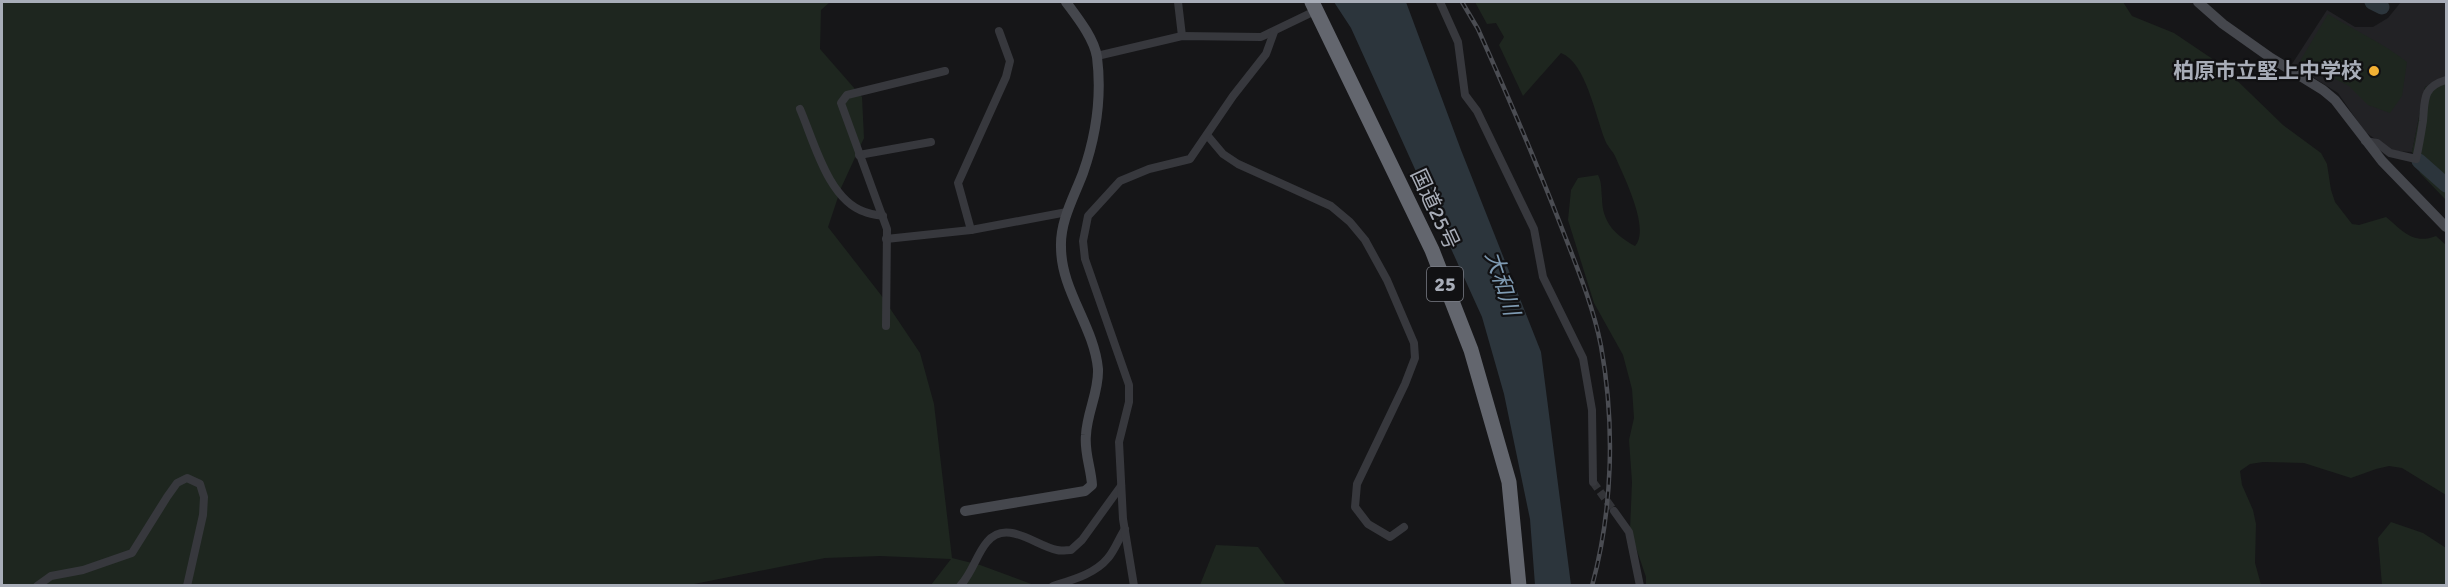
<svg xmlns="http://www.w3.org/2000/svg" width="2448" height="587" font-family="Signika,'Noto Sans JP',sans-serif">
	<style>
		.built { fill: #222225 }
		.green { fill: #1e261f }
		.water { fill: #2c353c }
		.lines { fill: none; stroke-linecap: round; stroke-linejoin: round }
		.river { stroke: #2c353c; stroke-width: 15 }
		.street-tunnel { stroke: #333438; stroke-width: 8; stroke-dasharray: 8 4; stroke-linecap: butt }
		.street { stroke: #37383d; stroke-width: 8 }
		.secondary { stroke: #45474d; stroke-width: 10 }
		.highway { stroke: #63666e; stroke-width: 15 }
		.rail-casing { stroke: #4a4c52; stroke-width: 4.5 }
		.rail { stroke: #111113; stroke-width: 2; stroke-dasharray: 7; stroke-linecap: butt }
		.poi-dot { fill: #f2b134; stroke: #111113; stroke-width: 2 }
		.labels { text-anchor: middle; stroke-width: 4.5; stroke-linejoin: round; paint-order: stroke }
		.shield { fill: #111113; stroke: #7b7e86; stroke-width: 1.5 }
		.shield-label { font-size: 20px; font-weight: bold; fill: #a8adb8 }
		.poi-label { font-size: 21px; font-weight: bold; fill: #a8adb8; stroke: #111113; text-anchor: end }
		.street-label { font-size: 21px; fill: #a8adb8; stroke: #111113 }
		.water-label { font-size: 22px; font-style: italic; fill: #7f9bb3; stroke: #111113 }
	</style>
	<rect width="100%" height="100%" fill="#161618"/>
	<!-- built -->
	<path class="built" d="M2401 2H2446V78L2425 87 2412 152 2393 151 2365 132 2338 93 2292 64 2327 10 2355 27H2373L2388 18Z"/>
	<!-- green -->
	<g class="green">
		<path d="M2 2H830L821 10 820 49 862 97 864 138 841 188 828 227 881 295 920 353 934 404 952 558 980 565 1034 585H931L951 559 880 556 825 558 684 586 2 585Z"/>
		<path d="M1475 2H2123L2132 16 2174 33 2220 64 2283 125 2321 153 2327 164 2331 190 2335 202 2352 224 2359 225 2386 217C2403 231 2413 245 2436 236L2446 245V495L2402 468 2389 466 2376 469 2351 478 2304 463 2263 462 2250 464 2240 471 2242 485 2253 510 2256 524 2255 563 2261 585H1646V577L1630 530 1632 482 1629 440 1634 418 1632 389 1623 355 1594 303 1568 220 1571 190 1578 178 1598 175C1602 182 1601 190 1602 198 1602 222 1615 235 1635 246 1651 229 1623 175 1615 156 1612 150 1607 146 1605 140 1596 118 1586 62 1561 53L1523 96 1499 45 1504 37 1496 23 1487 24Z"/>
		<path d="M2328 14C2354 30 2383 43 2407 62L2402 96 2390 113 2368 105 2349 86 2300 61Z"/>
		<path d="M2446 78V200L2420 173 2412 152 2425 87Z"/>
		<path d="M2391 522 2423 533 2446 548V585H2382L2378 538Z"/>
		<path d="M1216 545 1258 547 1286 585H1200Z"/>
	</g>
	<!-- water -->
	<path class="water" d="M1334 2H1406L1461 150 1541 352 1571 585H1535L1530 519 1504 394 1482 317 1351 28Z"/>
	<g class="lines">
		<!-- river -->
		<g class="river">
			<path d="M2372 2 2382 7"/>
			<path d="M2419 161 2446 185"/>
		</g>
		<!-- street-tunnel -->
		<path class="street-tunnel" d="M1593 482 1614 511"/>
		<!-- street -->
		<g class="street">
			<path d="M1178 2 1182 36"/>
			<path d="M1440 2 1458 42 1465 95 1477 111 1534 229 1543 277 1583 358 1592 410 1593 482"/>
			<path d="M1097 56 1182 36 1261 37 1317 10"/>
			<path d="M800 109C814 141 828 200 865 212 870 214 877 215 883 216"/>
			<path d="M1207 135 1223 154 1238 164 1331 206 1350 222 1365 240 1387 280 1414 343 1415 358 1405 384 1357 484 1355 507 1368 524 1390 537 1404 527"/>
			<path d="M2365 141 2377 143 2390 153 2416 159C2419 146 2421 134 2423 121 2425 100 2422 87 2446 80"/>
			<path d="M859 155 931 142"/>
			<path d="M971 230 958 183 1006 77 1010 61 999 31"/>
			<path d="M886 239 971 230 1067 212"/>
			<path d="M886 326 887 229 841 103 847 95 945 71"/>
			<path d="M1614 511 1629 532 1640 586"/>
			<path d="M37 586 51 576 83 570 132 553 167 497 177 483 187 478 200 484 204 497 203 515 187 586"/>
			<path d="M960 586C973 572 976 555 987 542 1006 518 1036 546 1057 550 1061 551 1067 550 1071 550L1082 540 1121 486"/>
			<path d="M1053 586C1072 580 1095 574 1108 558 1115 550 1119 538 1125 529"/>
			<path d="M1134 586 1123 519 1119 442 1129 402V385L1085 259 1083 241 1088 216 1120 181 1149 169 1190 159 1233 96 1266 54 1274 32"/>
		</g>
		<!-- secondary -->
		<g class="secondary">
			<path d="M2198 2 2223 24 2271 58 2323 90 2335 100 2382 161 2446 227"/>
			<path d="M965 511 1085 491 1092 485C1091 468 1084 452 1086 435 1087 412 1099 392 1098 369 1094 326 1061 291 1061 247 1060 221 1074 197 1083 173 1096 136 1102 97 1097 57 1094 38 1077 17 1066 2"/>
		</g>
		<!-- highway -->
		<path class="highway" d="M1312 2 1432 250 1471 350 1509 482 1519 586"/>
		<!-- rail casing -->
		<g class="rail-casing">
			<path id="rail" d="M1462 2 1478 29C1507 94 1535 159 1561 226 1576 265 1593 305 1601 346 1615 424 1613 509 1592 586"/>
		</g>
		<!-- rail -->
		<use href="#rail" class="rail"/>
	</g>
	<!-- markers -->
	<circle class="poi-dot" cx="2374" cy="71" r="6"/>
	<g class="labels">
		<!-- shield labels -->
		<rect class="shield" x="1427" y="267" width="36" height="34" rx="4.5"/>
		<g class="shield-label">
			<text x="1445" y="291">25</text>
		</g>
		<!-- poi labels -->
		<g class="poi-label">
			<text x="2362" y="78">柏原市立堅上中学校</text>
		</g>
		<!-- street labels -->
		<g class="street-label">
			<text transform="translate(1435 209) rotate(65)" y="7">国道25号</text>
		</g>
		<!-- water labels -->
		<g class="water-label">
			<text transform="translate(1503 283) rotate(72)" y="8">大和川</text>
		</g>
	</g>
	<!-- border -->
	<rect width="2448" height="587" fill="none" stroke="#a8adb8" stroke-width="6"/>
</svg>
